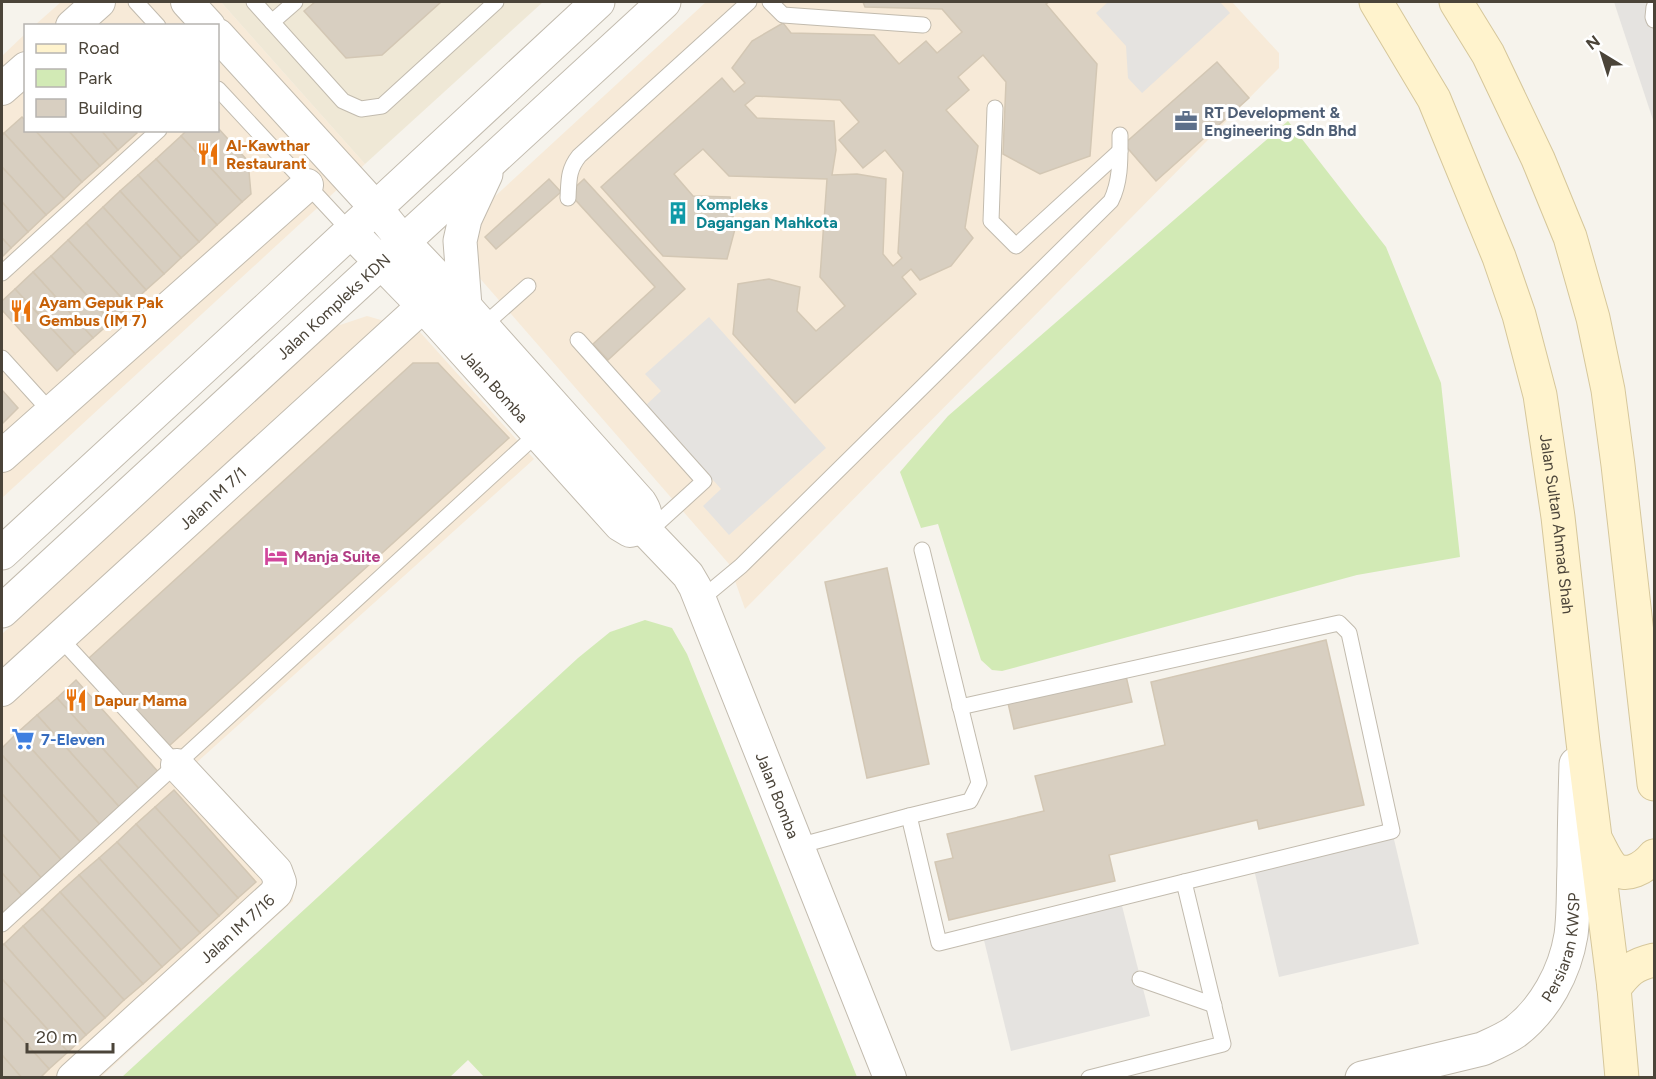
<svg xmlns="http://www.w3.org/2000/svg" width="1656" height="1079" font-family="Figtree,sans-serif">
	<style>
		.commercial { fill: #f7ead8 }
		.education { fill: #efe8d6 }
		.green { fill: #d2eab5 }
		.parking { fill: #e5e3e0 }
		.building { fill: #d8cfc1; stroke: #d3c7b4; stroke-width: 1.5; fill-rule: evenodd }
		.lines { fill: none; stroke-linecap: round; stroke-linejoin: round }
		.service-casing { stroke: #c2bbae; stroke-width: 17 }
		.minor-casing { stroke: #c2bbae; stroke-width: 34 }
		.tertiary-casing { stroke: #c2bbae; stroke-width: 35 }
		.secondary-casing { stroke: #d6c79b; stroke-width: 35 }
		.service { stroke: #fff; stroke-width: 15 }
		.minor { stroke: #fff; stroke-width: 32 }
		.tertiary { stroke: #fff; stroke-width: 33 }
		.secondary { stroke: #fff3cd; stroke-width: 33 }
		.labels { text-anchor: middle; stroke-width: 6; stroke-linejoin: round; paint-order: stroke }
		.service-label { font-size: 16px; font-weight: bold; fill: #4e5e75; stroke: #fff; text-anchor: start }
		.food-label { font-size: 16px; font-weight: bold; fill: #c56008; stroke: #fff; text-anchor: start }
		.culture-label { font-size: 16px; font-weight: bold; fill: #0d838f; stroke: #fff; text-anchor: start }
		.street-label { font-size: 16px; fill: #4b4439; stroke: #fff }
		.hotel-label { font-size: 16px; font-weight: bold; fill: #b23c85; stroke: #fff; text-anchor: start }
		.shop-label { font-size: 16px; font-weight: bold; fill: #366cbe; stroke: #fff; text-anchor: start }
	</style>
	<rect width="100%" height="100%" fill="#f6f3ec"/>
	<!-- commercial -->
	<g class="commercial">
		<path d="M61 2H221L365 164 2 498V56L25 34 26 130H218V26L35 25Z"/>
		<path d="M706 2H1232L1279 53V68L745 609 729 564 477 275 469 248 479 211Z"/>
		<path d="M367 316 419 331 534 459 195 764 295 875 293 901 101 1077 2 1078V634L334 327Z"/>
	</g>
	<!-- education -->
	<path class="education" d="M221 2H543L365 164Z"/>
	<!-- green -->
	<g class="green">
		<path d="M1288 121 1386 247 1441 383 1460 557 1357 575 1002 671 992 670 981 660 938 524 921 528 900 472 948 416Z"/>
		<path d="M645 620 672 628 687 654 857 1077 485 1078 468 1060 450 1077H122L578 658 610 632Z"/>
	</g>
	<!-- parking -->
	<g class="parking">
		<path d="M1108 2H1220L1230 13 1142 93 1128 78 1126 46 1096 13Z"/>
		<path d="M1614 2H1654V123Z"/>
		<path d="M709 317 826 448 729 535 703 506 721 489 646 405 661 391 645 374Z"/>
		<path d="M1392 831 1419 944 1279 977 1253 865Z"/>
		<path d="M1120 898 1150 1016 1011 1051 982 932Z"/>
	</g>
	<!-- building -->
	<g class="building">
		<path d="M315 2H441L382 55 346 58 304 11Z"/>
		<path d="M863 2H1049L1046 4 1097 64 1090 156 1040 174 1003 154 1006 82 983 55 958 77 969 90 946 110 978 146 965 228 973 238 951 266 920 280 911 269 902 277 916 294 795 403 733 334 738 284 769 279 800 287 797 311 816 331 845 306 820 277 827 179 729 176 703 149 674 174 693 196 730 197 735 229 727 259 663 256 601 187 722 78 734 92 745 83 732 68 752 41 783 23 791 33 874 35 899 64 926 41 937 53 962 32 942 9 865 7ZM756 96 840 100 859 122 839 140 863 168 885 150 903 172 898 253 902 258 893 266 883 254 886 179 857 174 832 175 836 150 834 121 757 118 745 105Z"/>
		<path d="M1217 62 1249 98 1156 181 1124 144Z"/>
		<path d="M22 117 26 121V130H35L82 182 64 199 4 133Z"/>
		<path d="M218 128 248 161 251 194 242 202 181 136 187 130H218Z"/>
		<path d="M35 130H68L100 166 82 182Z"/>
		<path d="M68 130H101L118 150 100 166Z"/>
		<path d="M101 130H134L137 133 118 150Z"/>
		<path d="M4 133 64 199 46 215 2 167V136Z"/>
		<path d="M181 136 242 202 217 225 156 159Z"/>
		<path d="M156 159 217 225 199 242 138 175Z"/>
		<path d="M2 167 46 215 28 232 2 202Z"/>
		<path d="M138 175 199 242 181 258 120 191Z"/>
		<path d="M549 179 561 192 496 249 485 237Z"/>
		<path d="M584 179 685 289 608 360 593 344 655 287 569 193Z"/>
		<path d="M120 191 181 258 164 274 103 207Z"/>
		<path d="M2 202 28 232 11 248 2 238Z"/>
		<path d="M103 207 164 274 146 290 86 223Z"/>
		<path d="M86 223 146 290 129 306 68 240Z"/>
		<path d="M2 238 11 248 2 257Z"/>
		<path d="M68 240 129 306 111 322 51 256Z"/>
		<path d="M51 256 111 322 93 338 33 272Z"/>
		<path d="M33 272 93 338 75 354 15 289Z"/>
		<path d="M15 289 75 354 57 371 2 310V301Z"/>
		<path d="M413 363H438L509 438 169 746 89 658Z"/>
		<path d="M2 390 18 408 2 424Z"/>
		<path d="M887 568 929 764 867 778 825 582Z"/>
		<path d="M1326 640 1364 805 1259 829 1257 820 1109 855 1115 881 949 920 935 862 953 858 947 834 1044 811 1035 776 1165 745 1151 682Z"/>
		<path d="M1126 676 1132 702 1014 729 1008 703Z"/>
		<path d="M76 680 161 775 142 792 57 698Z"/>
		<path d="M57 698 142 792 122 810 37 715Z"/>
		<path d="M37 715 122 810 103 828 17 733Z"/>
		<path d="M17 733 103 828 83 845 2 755V748Z"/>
		<path d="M2 755 83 845 64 863 2 794Z"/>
		<path d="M174 790 256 882 238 898 155 807Z"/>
		<path d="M2 794 64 863 44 881 2 834Z"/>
		<path d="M155 807 238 898 219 916 136 824Z"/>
		<path d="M136 824 219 916 200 933 117 842Z"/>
		<path d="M2 834 44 881 24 898 2 873Z"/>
		<path d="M117 842 200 933 181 950 99 858Z"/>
		<path d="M99 858 181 950 162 967 79 875Z"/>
		<path d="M2 873 24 898 4 916 2 913Z"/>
		<path d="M79 875 162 967 143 984 60 892Z"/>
		<path d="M60 892 143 984 124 1000 42 909Z"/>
		<path d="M42 909 124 1000 105 1018 23 926Z"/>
		<path d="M23 926 105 1018 86 1035 4 944Z"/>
		<path d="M4 944 86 1035 68 1052 2 979V946Z"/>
		<path d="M2 979 68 1052 49 1069 2 1017Z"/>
		<path d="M2 1017 49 1069 40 1078H22L2 1055Z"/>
		<path d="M2 1055 22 1078H2Z"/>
	</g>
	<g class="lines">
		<!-- service casing -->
		<g class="service-casing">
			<g id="service">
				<path d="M136 2 158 26"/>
				<path d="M254 2 343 101 361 109 382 106 496 2"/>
				<path d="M770 2 783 15 923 25"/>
				<path d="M1654 7 1653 17 1654 20"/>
				<path d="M272 22 295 2"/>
				<path d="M218 89 350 231"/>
				<path d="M995 108 991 221 1016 246 1120 151"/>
				<path d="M568 198C569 180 568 170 579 156L749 2"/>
				<path d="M2 273 159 130"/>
				<path d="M483 326 528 286"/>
				<path d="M578 340 704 481 648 532"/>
				<path d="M2 358 51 412"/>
				<path d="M700 600 741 566 1111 201C1121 181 1120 158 1120 135"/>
				<path d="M59 637 177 765"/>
				<path d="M960 707 1339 623 1349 633 1392 831 1184 882"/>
				<path d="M909 816 939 943 1184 882 1223 1044 1089 1078"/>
				<path d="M798 846 909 816 970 801 979 783 922 550"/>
				<path d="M2 924 537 434"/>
				<path d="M1140 979 1214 1005"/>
			</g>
		</g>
		<!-- minor casing -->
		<g class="minor-casing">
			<g id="minor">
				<path d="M187 2 209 26"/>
				<path d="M72 26 99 2"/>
				<path d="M218 35 376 208 403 241 465 306 640 502C646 511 648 518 643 528L630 531 620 525 423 306 350 231"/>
				<path d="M2 89 26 68"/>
				<path d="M2 456 307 185"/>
				<path id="s1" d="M643 528 688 575 695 587 890 1078"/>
				<path id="s2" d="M2 690 423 306"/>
				<path id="s3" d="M73 1078 276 893 280 882 276 871 177 765"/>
			</g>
		</g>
		<!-- tertiary casing -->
		<g class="tertiary-casing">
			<g id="tertiary">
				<path d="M465 306 460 241 465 219 486 174"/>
				<path d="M2 553 268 308 598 2"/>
				<path id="s4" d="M2 611 664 2"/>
				<path id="s5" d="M1362 1078 1482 1049C1493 1044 1505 1039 1515 1032 1545 1009 1565 972 1571 935 1574 912 1573 889 1574 866 1574 832 1575 798 1576 764"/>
			</g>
		</g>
		<!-- secondary casing -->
		<g class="secondary-casing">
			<g id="secondary">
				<path id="s6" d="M1376 2 1434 99 1499 257 1519 315 1540 395 1558 517 1583 742 1614 988 1622 1078"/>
				<path d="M1456 2 1488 54 1538 159 1570 237 1593 318 1608 390 1618 465 1654 784"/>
				<path d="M1597 842C1601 849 1606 861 1612 867 1626 880 1645 867 1654 856"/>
				<path d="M1614 988C1628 970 1633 965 1654 960"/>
			</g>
		</g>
		<!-- service -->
		<use href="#service" class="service"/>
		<!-- minor -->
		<use href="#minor" class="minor"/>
		<!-- tertiary -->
		<use href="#tertiary" class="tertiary"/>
		<!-- secondary -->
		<use href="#secondary" class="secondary"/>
	</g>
	<!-- icons -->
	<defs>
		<g id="office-bare" transform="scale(1.8)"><path d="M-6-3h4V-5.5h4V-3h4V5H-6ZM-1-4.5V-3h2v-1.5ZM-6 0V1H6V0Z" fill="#5c6f8a" stroke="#fff" stroke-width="2.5" paint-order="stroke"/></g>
		<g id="restaurant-bare" transform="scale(1.8)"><path d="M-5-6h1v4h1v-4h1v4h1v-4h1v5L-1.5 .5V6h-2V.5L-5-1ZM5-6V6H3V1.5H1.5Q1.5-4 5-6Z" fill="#e8710a" stroke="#fff" stroke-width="2.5" paint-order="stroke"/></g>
		<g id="building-bare" transform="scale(1.8)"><path d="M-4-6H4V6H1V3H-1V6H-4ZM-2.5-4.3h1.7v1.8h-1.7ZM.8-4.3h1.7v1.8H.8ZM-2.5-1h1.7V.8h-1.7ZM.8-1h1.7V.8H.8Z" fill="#0f9aa8" stroke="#fff" stroke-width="2.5" paint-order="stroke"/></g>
		<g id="hotel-bare" transform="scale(1.8)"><path d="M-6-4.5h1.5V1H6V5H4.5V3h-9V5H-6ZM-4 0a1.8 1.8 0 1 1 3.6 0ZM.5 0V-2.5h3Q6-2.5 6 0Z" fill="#d1479c" stroke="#fff" stroke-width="2.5" paint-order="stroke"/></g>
		<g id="supermarket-bare" transform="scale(1.8)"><path d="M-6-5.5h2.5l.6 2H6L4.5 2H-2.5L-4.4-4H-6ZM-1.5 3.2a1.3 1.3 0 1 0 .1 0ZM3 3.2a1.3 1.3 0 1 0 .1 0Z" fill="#3f7fe0" stroke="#fff" stroke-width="2.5" paint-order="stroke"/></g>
	</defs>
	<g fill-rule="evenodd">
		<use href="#office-bare" x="1186" y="121"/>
		<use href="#restaurant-bare" x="208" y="154"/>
		<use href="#building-bare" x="678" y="213"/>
		<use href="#restaurant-bare" x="21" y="311"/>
		<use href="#hotel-bare" x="276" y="556"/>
		<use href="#restaurant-bare" x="76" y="700"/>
		<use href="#supermarket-bare" x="23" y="739"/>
	</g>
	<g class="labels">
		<!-- service labels -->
		<g class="service-label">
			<text x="1204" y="118">RT Development &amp;<tspan x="1204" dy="18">Engineering Sdn Bhd</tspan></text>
		</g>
		<!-- food labels -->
		<g class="food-label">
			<text x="226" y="151">Al-Kawthar<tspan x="226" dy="18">Restaurant</tspan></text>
			<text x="39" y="308">Ayam Gepuk Pak<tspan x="39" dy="18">Gembus (IM 7)</tspan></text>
			<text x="94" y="706">Dapur Mama</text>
		</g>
		<!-- culture labels -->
		<g class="culture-label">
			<text x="696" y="210">Kompleks<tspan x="696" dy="18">Dagangan Mahkota</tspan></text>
		</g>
		<!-- street labels -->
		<g class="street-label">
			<text dy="6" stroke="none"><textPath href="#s4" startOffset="450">Jalan Kompleks KDN</textPath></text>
			<text transform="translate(495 386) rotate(48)" y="6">Jalan Bomba</text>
			<text dy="6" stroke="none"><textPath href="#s2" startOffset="285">Jalan IM 7/1</textPath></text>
			<text dy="6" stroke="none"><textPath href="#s6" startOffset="558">Jalan Sultan Ahmad Shah</textPath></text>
			<text dy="6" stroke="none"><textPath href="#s1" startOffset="303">Jalan Bomba</textPath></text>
			<text dy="6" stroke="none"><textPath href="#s3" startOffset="222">Jalan IM 7/16</textPath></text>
			<text dy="6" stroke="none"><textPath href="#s5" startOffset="261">Persiaran KWSP</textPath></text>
		</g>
		<!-- hotel labels -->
		<g class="hotel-label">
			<text x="294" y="562">Manja Suite</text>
		</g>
		<!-- shop labels -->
		<g class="shop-label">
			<text x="41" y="745">7-Eleven</text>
		</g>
	</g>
	<!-- border -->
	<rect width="1656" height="1079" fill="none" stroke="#4b4439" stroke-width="6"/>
	<!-- legend -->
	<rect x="24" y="24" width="195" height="108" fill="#ffffff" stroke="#b7b4b0" stroke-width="1.5"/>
	<rect x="36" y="44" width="30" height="9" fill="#fff3cd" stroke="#b7b4b0" stroke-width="1.5"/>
	<text x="78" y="54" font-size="18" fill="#4b4439">Road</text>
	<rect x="36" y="69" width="30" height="18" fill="#d2eab5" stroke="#b7b4b0" stroke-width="1.5"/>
	<text x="78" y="84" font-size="18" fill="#4b4439">Park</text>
	<rect x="36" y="99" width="30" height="18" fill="#d8cfc1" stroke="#b7b4b0" stroke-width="1.5"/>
	<text x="78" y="114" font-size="18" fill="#4b4439">Building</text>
	<!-- north arrow -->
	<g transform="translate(1602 54) rotate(322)" stroke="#ffffff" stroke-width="4.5" paint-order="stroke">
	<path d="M0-4.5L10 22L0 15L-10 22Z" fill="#4b4439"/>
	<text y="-9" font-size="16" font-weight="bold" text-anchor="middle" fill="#4b4439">N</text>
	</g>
	<!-- scale -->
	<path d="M27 1043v9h86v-9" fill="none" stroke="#4b4439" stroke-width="3"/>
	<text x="36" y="1043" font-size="18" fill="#4b4439" stroke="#ffffff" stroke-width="4.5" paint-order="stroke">20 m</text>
</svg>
